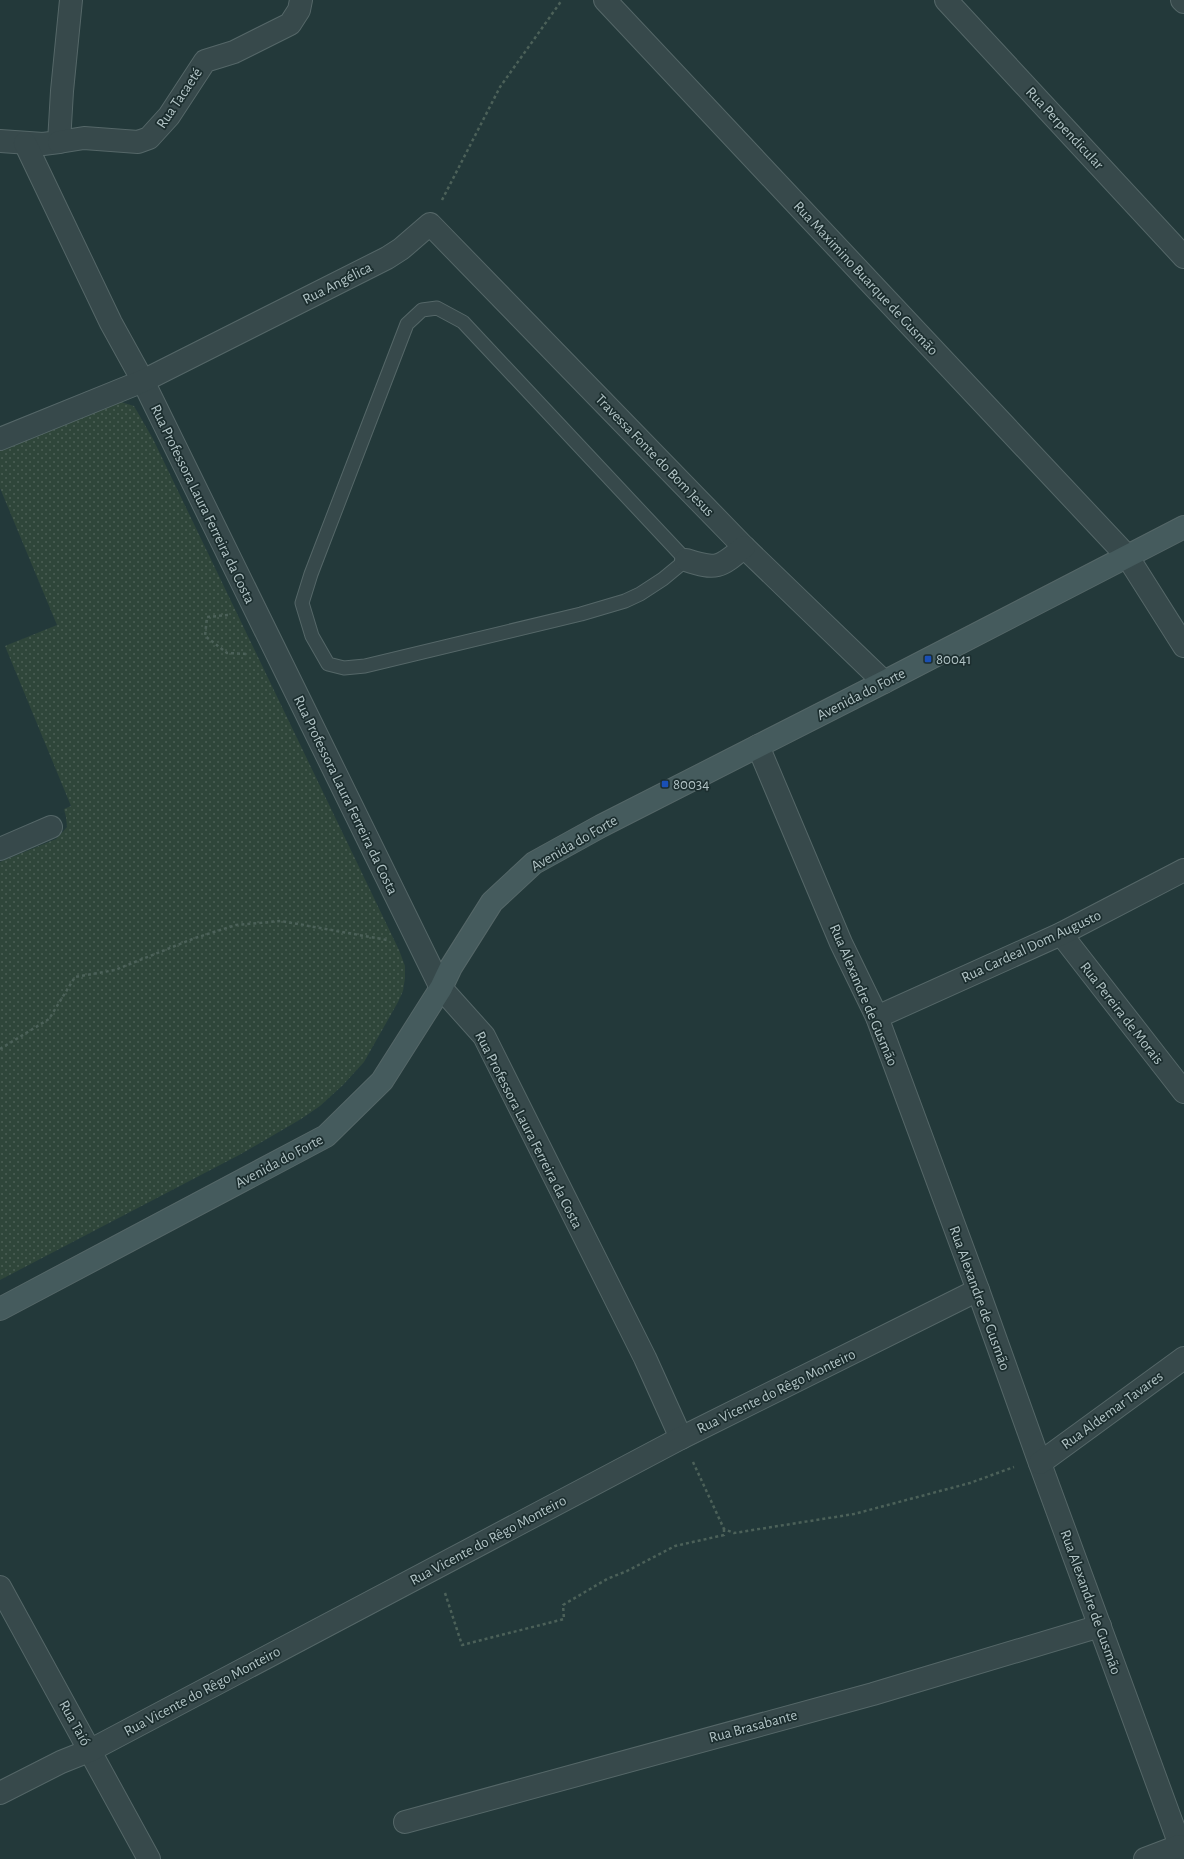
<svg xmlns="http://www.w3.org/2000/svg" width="1184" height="1859" font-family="'Alegreya Sans',sans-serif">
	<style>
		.green { fill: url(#green-dots) }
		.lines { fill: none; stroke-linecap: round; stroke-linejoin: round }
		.lane-casing { stroke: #556768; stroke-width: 15 }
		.street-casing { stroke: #556768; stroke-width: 24 }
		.secondary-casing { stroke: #556768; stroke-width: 24 }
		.path { stroke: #4c6159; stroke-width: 2.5; stroke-dasharray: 3 3; stroke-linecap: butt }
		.lane { stroke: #37494b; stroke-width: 13 }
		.street { stroke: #37494b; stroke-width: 22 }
		.secondary { stroke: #455b5d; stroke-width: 22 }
		.transit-dot { fill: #1a4fb4; stroke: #1c2e2f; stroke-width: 1.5 }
		.labels { text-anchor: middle; stroke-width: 3.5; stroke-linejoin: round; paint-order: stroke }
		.street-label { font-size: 15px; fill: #b2c4c6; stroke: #1c2e2f }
		.poi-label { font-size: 15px; fill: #b2c4c6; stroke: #1c2e2f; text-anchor: start }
	</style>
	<defs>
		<pattern id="green-dots" width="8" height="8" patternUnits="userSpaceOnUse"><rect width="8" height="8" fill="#2f463a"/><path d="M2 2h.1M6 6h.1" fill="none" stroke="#4b5f55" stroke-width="1.8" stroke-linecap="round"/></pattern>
	</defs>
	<rect width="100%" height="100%" fill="#23393a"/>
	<!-- green -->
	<path class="green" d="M121 402 134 406 153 439 399 950 405 966V978L403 991 398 1002 364 1062 343 1085 320 1106 301 1119 241 1154 0 1280V862L56 839 67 827 66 817 64 809 71 806 5 646 57 625 0 488V450Z"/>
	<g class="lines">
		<!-- lane casing -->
		<g class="lane-casing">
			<path id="lane" d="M437 308 463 322 686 560 663 579 640 594 625 601 581 614 365 666 344 668 328 664 312 636 302 603 311 574 407 324 422 310Z"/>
		</g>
		<!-- street casing -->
		<g class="street-casing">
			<g id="street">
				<path d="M605 0 1127 556 1184 646"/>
				<path d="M946 0 1184 257"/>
				<path d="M1182 0 1184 2"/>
				<path d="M0 141 43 144 59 142 62 91 71 0"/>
				<path d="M59 142 84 138 138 142 149 138 169 116 205 61 234 52 290 24 299 10 301 0"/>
				<path d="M25 143 111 323 143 381 441 988 484 1036 645 1358 681 1438"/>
				<path d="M0 439 143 381 387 258 401 249 430 224 744 547 884 682"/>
				<path d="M686 560C716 570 720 568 744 547"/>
				<path d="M758 746 841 943 877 1017 978 1290 1038 1458 1184 1856"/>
				<path d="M0 849 51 827"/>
				<path d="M1061 934 1184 1092"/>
				<path d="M877 1017 1061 934 1184 870"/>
				<path d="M1040 1463 1184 1358"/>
				<path d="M0 1587 149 1859"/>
				<path d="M0 1793 61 1762 91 1750 681 1438 978 1290"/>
				<path d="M405 1822 873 1694 1100 1626"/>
				<path d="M1145 1859 1179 1846"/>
			</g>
		</g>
		<!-- secondary casing -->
		<g class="secondary-casing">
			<path id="secondary" d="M0 1309 326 1136 382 1081 441 988 451 967 492 902 534 863 601 826 884 682 1184 527"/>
		</g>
		<!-- path -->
		<g class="path">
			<path d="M442 200 500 87 562 0"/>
			<path d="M228 615 207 617 205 636 227 653 246 654"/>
			<path d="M0 1049 49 1019 75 977 115 970 195 938 236 925 281 921 387 940"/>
			<path d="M693 1462 724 1529 734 1533 854 1514 970 1483 1014 1467"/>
			<path d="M445 1593 462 1645 564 1619 563 1605 607 1579 627 1571 675 1546 724 1535V1529"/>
		</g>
		<!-- lane -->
		<use href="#lane" class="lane"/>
		<!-- street -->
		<use href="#street" class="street"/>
		<!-- secondary -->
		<use href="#secondary" class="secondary"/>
	</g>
	<!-- markers -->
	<g class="transit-dot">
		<rect x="924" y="655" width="8" height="8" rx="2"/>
		<rect x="661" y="780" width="8" height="8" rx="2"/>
	</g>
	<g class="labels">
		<!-- street labels -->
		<g class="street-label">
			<text transform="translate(179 98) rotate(-56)" y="5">Rua Tacaeté</text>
			<text transform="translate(1065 128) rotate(47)" y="5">Rua Perpendicular</text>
			<text transform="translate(866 278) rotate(47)" y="5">Rua Maximino Buarque de Gusmão</text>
			<text transform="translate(337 283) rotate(-27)" y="5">Rua Angélica</text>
			<text transform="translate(655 455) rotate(46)" y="5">Travessa Fonte do Bom Jesus</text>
			<text transform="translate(203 504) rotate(64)" y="5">Rua Professora Laura Ferreira da Costa</text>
			<text transform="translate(861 694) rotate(-27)" y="5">Avenida do Forte</text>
			<text transform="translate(346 795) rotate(64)" y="5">Rua Professora Laura Ferreira da Costa</text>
			<text transform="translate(574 843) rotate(-30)" y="5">Avenida do Forte</text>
			<text transform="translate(1031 946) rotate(-25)" y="5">Rua Cardeal Dom Augusto</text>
			<text transform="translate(864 995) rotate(67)" y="5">Rua Alexandre de Gusmão</text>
			<text transform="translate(1122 1013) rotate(52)" y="5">Rua Pereira de Morais</text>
			<text transform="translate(529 1130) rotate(63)" y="5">Rua Professora Laura Ferreira da Costa</text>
			<text transform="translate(279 1161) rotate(-28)" y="5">Avenida do Forte</text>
			<text transform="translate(980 1298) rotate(70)" y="5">Rua Alexandre de Gusmão</text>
			<text transform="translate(776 1391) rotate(-26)" y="5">Rua Vicente do Rêgo Monteiro</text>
			<text transform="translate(1112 1410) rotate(-36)" y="5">Rua Aldemar Tavares</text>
			<text transform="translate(488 1540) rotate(-28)" y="5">Rua Vicente do Rêgo Monteiro</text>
			<text transform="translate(1091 1602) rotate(70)" y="5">Rua Alexandre de Gusmão</text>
			<text transform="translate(202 1691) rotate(-28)" y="5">Rua Vicente do Rêgo Monteiro</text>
			<text transform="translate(75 1723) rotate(61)" y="5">Rua Taió</text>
			<text transform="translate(753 1726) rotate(-15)" y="5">Rua Brasabante</text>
		</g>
		<!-- poi labels -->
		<g class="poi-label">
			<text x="936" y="664">80041</text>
			<text x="673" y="789">80034</text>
		</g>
	</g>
</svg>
